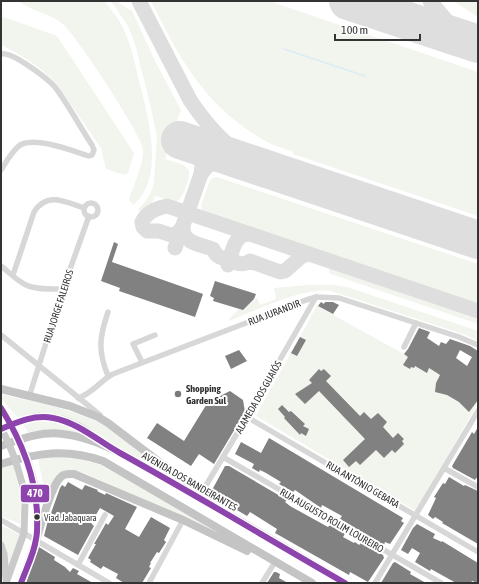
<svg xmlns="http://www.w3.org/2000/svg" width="479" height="584" font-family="'Asap Condensed',sans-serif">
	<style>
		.green { fill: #f1f5ed }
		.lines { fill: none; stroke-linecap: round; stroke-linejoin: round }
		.stream { stroke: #ddebf3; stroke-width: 1.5 }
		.taxiway { stroke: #dedede; stroke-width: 15 }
		.runway { stroke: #dedede; stroke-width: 38 }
		.building { fill: #818181; fill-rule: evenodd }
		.minor { stroke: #d7d7d7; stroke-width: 5.5 }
		.major { stroke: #cacaca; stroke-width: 7 }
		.highway { stroke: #c4c4c4; stroke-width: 8 }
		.major-bridge { stroke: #cacaca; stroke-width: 7 }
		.bus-1-casing { stroke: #fff; stroke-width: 9 }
		.bus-1 { stroke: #8e44ad; stroke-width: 6 }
		.poi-dot { fill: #7a7a7a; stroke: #fff; stroke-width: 1.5 }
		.bus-dot { fill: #333; stroke: #fff; stroke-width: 1.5 }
		.labels { text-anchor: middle; stroke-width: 4; stroke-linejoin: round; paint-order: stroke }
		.bus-label { font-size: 9px; fill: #333; stroke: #fff; text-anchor: start }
		.street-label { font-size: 10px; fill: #333; stroke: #fff }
		.poi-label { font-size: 10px; font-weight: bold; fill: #333; stroke: #fff; text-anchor: start }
		.line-badge { stroke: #fff; stroke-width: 1.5 }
		.badge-label { font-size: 11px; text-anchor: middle; font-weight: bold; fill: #fff }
	</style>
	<rect width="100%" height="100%" fill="#fff"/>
	<!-- green -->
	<g class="green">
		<path d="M19 1H104C111 9 119 19 123 28 131 45 135 63 139 81 148 115 166 180 133 205L129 200 130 197C134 184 144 163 143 150 143 136 76 36 64 25 51 13 32 12 19 1Z"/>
		<path d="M111 1H116L132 11 156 63 181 110 174 130 168 129 163 143 169 144 165 159 184 165 189 171C190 177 187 184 185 189 177 211 171 199 155 196L151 205 143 212 138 210C145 202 152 194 154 182L157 137 151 108 135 44 128 26Z"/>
		<path d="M151 1H269L478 72V216L293 154V152C283 148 271 145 262 139 204 105 180 59 151 1Z"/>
		<path d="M453 1H478V17Z"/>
		<path d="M1 16 57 36 134 153 128 173 124 175 106 169 101 148 57 84C41 67 22 55 1 45Z"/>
		<path d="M217 177 478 264V305L206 214 202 210 201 205 210 181 213 178Z"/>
		<path d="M332 267 478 316V324L331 274 329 273V269Z"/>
		<path d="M307 285H332L347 287 478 331V341L466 335 331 291C303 287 257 310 229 321V319L239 309 243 310 257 298 260 305 276 299 274 288Z"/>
		<path d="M317 306 478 395V403L416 511 256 416Z"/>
		<path d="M1 394C32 402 64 407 93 420 107 426 120 436 132 446 137 450 145 454 147 461H144L105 441 96 433 77 422 18 418 1 398Z"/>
		<path d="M36 420 60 422 85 433 56 430 28 432 22 423Z"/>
		<path d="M60 456 77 458 101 465 203 523 206 526H202L84 473 75 471 51 489H44L38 458Z"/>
		<path d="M13 464C20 486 22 502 20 524L1 516V468Z"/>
		<path d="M1 525 20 535 8 570 1 540Z"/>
	</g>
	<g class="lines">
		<!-- stream -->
		<path class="stream" d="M284 49 365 76"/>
		<!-- taxiway -->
		<g class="taxiway">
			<path d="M139 1 190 100C206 124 226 148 252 161 265 168 280 172 293 178"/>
			<path d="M430 1 447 21 470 42"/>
			<path d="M203 147V158L201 174C212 159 219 158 237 159"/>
			<path d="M183 227 176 234 171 235 159 231H147L143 227 142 222C146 213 157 208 167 206L478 311"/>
			<path d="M183 227C182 243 201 245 213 249 216 257 223 260 231 257 235 264 242 266 250 261L280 272 285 271 302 256 309 254"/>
			<path d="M175 248 201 174"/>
			<path d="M228 265C232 253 234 233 250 234"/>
		</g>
		<!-- runway -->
		<g class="runway">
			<path d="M348 1 478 44"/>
			<path d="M180 140 478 240"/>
		</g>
	</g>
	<!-- building -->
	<g class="building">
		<path d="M114 242 118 244 112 262 203 294 195 317 119 291 120 288 101 281Z"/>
		<path d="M215 281 256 294 254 299 243 310 213 301 214 298 210 296Z"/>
		<path d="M321 302 324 304 325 302H333L339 305 333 314 318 306Z"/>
		<path d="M419 328 430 332 427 338 439 346 441 342 446 344 450 339 470 346 478 351V400L469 412 459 402 447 395 435 392 436 383 440 375 437 373 429 368 427 373 415 366 414 368 411 367 410 369 403 365 408 357 404 354 408 349ZM460 350 472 357 467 366 456 358Z"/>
		<path d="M300 337 306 340 297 356 291 353Z"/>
		<path d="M239 350 247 361 231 369 225 356Z"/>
		<path d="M319 369 321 371 324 369 331 376 326 381 360 416 364 412 371 419 378 413 387 422 383 427 393 438 398 433 404 439 402 441 404 444 395 453 392 450 384 458 376 450 360 465 356 461 349 467 343 460 365 439 319 391 305 404 295 394 312 383 309 380Z"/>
		<path d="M230 391 243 400 245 412 214 464 199 454 191 466 147 438 157 423 184 441 208 402Z"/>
		<path d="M282 405 289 412 291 411 305 424 303 426 309 429 306 436 301 433 300 435 284 418 285 417 278 409Z"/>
		<path d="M478 427V479L476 478 475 480 453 468 452 466 472 432 474 434Z"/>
		<path d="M269 438 403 518 401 521 404 523 390 544 385 542 384 545 340 519 342 516 322 505 321 508 295 490 293 492 279 484 281 482 266 473 260 470 259 472 252 468 254 464 235 454 241 442 261 453Z"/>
		<path d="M225 466H229L287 500 285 502 290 506 328 527 330 525 345 534 343 537 354 543 355 542 359 545 361 543 383 555 384 558 368 582 350 572 349 575 275 533 277 529 250 512 247 516 225 503V502L214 496V497L211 495V492Z"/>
		<path d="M449 477 464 486 465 485 478 491V544L442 523 443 522 435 517 433 519 428 515 436 498 434 497 443 483 445 484Z"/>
		<path d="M68 482 82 490 85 485 98 490 97 491 105 495 106 493 137 507 125 529 139 537 151 517 170 528 164 540 166 542 159 553 157 552 150 563H151L149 567 151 568 142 583H124L116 578 118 574 103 566 101 569 90 562 91 560 88 558 96 544H94L101 532 106 523 108 525 114 516 100 508 91 523 94 526 78 555 44 536 47 524 60 488 62 485 65 487Z"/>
		<path d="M417 524 435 534 433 538 442 542V541L478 563V583L472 581 471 583H456L431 569 430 571 415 562 420 553 412 548 408 554 401 550 413 528Z"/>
		<path d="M39 547 55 557 54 560 65 567 70 572 73 568 79 571 77 574 93 583H26Z"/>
		<path d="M395 562 411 572 410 574 426 583H381L393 563Z"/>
		<path d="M274 572H276L280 574 279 578 288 583H267Z"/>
	</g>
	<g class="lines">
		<!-- minor -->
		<g class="minor">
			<path d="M1 54C12 51 48 79 55 87 68 104 80 127 92 145L94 150 92 155 89 156C73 151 36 136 20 145 12 151 6 162 1 170"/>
			<circle cx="91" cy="210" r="7"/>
			<path d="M1 266C9 272 17 281 26 285 37 290 51 289 63 289"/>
			<path d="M13 275 34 212C47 191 66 202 84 208"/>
			<path d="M108 312C99 338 98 351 108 376"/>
			<path d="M1 335 100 415"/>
			<path d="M404 347 416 323"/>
			<path d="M142 362 133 344 155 335"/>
			<path d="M29 397 63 289 89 216"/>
			<path d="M78 398C92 394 101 380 113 374L306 300 316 297 339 298 459 337 478 345"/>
			<path d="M247 417 478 552"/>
			<path d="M223 457 441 583"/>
			<path d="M444 468 478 487"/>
			<path d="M199 497 247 417 316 297"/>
			<path d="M1 520 109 583"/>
			<path d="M78 565 105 515"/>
			<path d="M149 583 183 520"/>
			<path d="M262 583 275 562"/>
			<path d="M375 583 478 411"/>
		</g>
		<!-- major -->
		<g class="major">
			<path d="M1 545 4 554 6 579"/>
			<path d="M6 583 24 533 25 503 23 487"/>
			<path d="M21 583 36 540 37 522 36 491"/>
		</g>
		<!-- highway -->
		<g class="highway">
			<path d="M1 389 70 406 98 417 108 423 183 480 186 483 190 491"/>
			<path d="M1 429C13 424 24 419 36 417 59 415 82 425 99 441"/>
			<path d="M1 446C21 439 41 431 63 434 100 438 132 460 165 478 225 511 285 548 345 583"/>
			<path d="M1 464C37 453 66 448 103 461L312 583"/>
			<path d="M36 540C41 526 51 484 62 476 66 473 70 474 74 474L183 520 247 551"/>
		</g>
		<!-- major-bridge -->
		<g class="major-bridge">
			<path d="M1 408C19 434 30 460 36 491"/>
			<path d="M1 428C12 447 18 467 23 487"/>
		</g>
		<!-- bus-1 casing -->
		<g class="bus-1-casing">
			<g id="bus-1">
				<path d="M1 408C21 440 35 473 37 512 37 521 38 530 36 539 34 554 26 569 21 583"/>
				<path d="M1 429C17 422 35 414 53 418 79 423 98 441 120 453 196 495 270 540 345 583"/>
			</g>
		</g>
		<!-- bus-1 -->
		<use href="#bus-1" class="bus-1"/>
	</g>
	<!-- markers -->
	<circle class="poi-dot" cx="178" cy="394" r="4"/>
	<circle class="bus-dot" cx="37" cy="517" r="3.5"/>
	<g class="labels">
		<!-- bus labels -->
		<g class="bus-label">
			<text x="44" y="521">Viad. Jabaquara</text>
		</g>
		<!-- street labels -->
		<g class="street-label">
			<text transform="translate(58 306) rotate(-72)" y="4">RUA JORGE FALEIROS</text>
			<text transform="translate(274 312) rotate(-21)" y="4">RUA JURANDIR</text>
			<text transform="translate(258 397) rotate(-60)" y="4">ALAMEDA DOS GUAIÓS</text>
			<text transform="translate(190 481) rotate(30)" y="4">AVENIDA DOS BANDEIRANTES</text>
			<text transform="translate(363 484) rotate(30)" y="4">RUA ANTÔNIO GEBARA</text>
			<text transform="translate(332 520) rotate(30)" y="4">RUA AUGUSTO ROLIM LOUREIRO</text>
		</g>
		<!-- poi labels -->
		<g class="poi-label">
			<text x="186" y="392">Shopping<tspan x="186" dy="12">Garden Sul</tspan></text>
		</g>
	</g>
	<rect class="line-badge" x="20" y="484" width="30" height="19" rx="4" fill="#8e44ad"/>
	<g class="badge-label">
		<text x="35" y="497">470</text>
	</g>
	<!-- border -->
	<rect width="479" height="584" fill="none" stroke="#333333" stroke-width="4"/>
	<!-- scale -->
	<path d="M335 34v6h85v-6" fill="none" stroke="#333333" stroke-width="2"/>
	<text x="341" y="34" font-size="12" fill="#333333" stroke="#ffffff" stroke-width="3" paint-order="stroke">100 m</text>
</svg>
